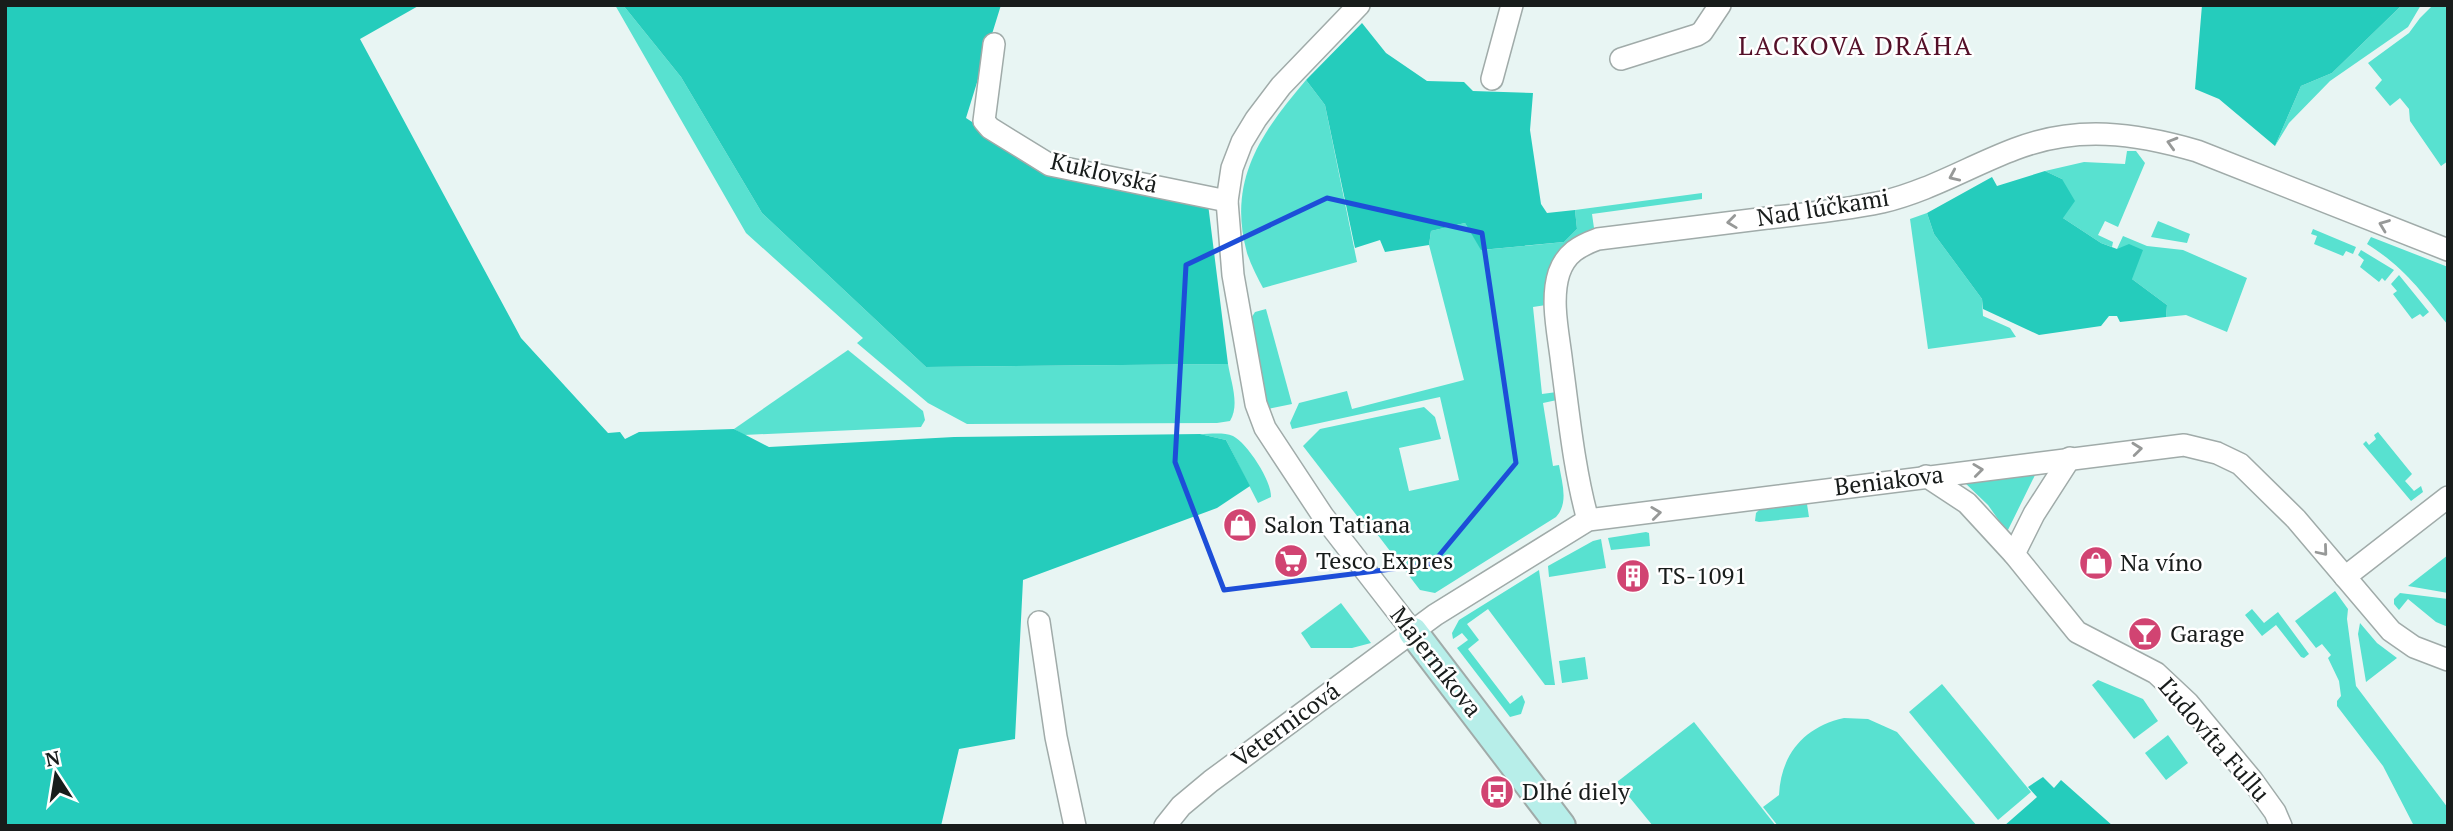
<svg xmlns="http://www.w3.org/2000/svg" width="2453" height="831" font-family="'PT Serif',serif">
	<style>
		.green { fill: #58e1d0 }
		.forest { fill: #25ccbc }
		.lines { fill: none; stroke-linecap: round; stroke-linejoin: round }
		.street-casing { stroke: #a0aba9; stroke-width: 24 }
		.secondary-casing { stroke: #a0aba9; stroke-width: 32 }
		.street { stroke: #fff; stroke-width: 21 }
		.secondary { stroke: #b7eee9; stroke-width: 28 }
		.oneway { stroke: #979998 }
		.marked { fill: none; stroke: #1d4ed8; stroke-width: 5; stroke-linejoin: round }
		.labels { text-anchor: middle; stroke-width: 5; stroke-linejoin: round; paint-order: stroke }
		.street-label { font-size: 24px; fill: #181c1b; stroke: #fff }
		.poi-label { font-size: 24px; fill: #181c1b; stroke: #fff; text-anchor: start }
		.neighbourhood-label { font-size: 26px; letter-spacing: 2px; fill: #541028; stroke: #fff }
	</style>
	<rect width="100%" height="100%" fill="#e8f5f3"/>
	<!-- green -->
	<g class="green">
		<path d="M615 5H623L681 77 762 213 926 367 1228 364C1231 382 1240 405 1230 421L1217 423 967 424 928 403 857 343 863 338 746 233Z"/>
		<path d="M2402 5H2421L2408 27 2330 81 2289 123 2275 146 2301 86 2332 73Z"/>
		<path d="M2433 5H2444L2448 10V161L2441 166 2410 121 2409 109 2400 98 2390 106 2375 88 2382 80 2368 63 2409 33 2420 18Z"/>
		<path d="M1306 80 1325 105 1357 262 1263 288C1257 277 1251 265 1247 253 1227 180 1261 133 1306 80Z"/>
		<path d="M2127 151H2136L2145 163 2118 227 2105 221 2098 235 2113 242 2112 247 2101 243 2063 218 2062 179 2045 171 2084 162 2125 164Z"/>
		<path d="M1702 193V199L1592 214 1594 228C1557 245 1545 264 1546 305L1533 307 1542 394 1557 392V400L1543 403 1553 466 1559 465C1562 483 1569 503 1556 517L1435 593 1420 590 1377 534H1371L1303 446 1320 429 1424 407 1435 417 1441 439 1399 448 1409 491 1459 480 1440 397 1292 429 1290 423 1299 403 1347 391 1352 409 1464 380 1429 245 1431 231 1465 223 1482 250 1564 242 1577 229 1575 210Z"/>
		<path d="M1927 213 1934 234 1982 299 1983 316 2010 328 2016 337 1928 349 1910 219Z"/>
		<path d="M2158 221 2190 234 2187 243 2151 237Z"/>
		<path d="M2313 229 2356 247 2353 254 2346 251 2343 256 2314 244 2317 236 2311 234Z"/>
		<path d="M2123 236 2147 246 2183 250 2247 278 2227 332 2186 315 2166 317 2167 305 2132 279 2117 249Z"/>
		<path d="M2371 237 2448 267V325C2420 290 2405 268 2367 244Z"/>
		<path d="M2361 250 2394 270 2385 281 2382 278 2379 282 2360 267 2364 260 2358 255Z"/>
		<path d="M2399 275 2429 312 2423 317 2420 314 2412 319 2393 294 2397 291 2391 284Z"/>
		<path d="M1266 309 1292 404 1268 409 1250 320 1255 312Z"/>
		<path d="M848 350 923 411 925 420 921 427 744 435 734 429Z"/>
		<path d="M2378 432 2412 474 2405 481 2414 491 2421 486 2423 492 2411 501 2363 444 2366 441 2369 445 2376 439 2374 435Z"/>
		<path d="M1200 434C1210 434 1224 432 1233 436 1247 443 1272 481 1271 497L1258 503 1226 440Z"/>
		<path d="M2037 471 2007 532 1988 505 1963 481Z"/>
		<path d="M1807 504 1809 517 1759 522 1755 521 1756 513 1759 510Z"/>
		<path d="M1646 532 1649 533 1650 546 1611 550 1608 538Z"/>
		<path d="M1601 539 1606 568 1549 577 1548 566 1593 541Z"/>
		<path d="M2448 555V593L2408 586Z"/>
		<path d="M1539 570 1555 685H1545L1488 609 1467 624 1479 640 1468 649 1510 704 1522 695 1525 702 1521 714 1510 717 1457 648 1468 640 1462 633 1453 639 1452 633 1459 620Z"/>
		<path d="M2335 591 2348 609 2347 619 2356 686 2448 808V826H2414L2383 766 2337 706V701L2341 696 2339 681 2328 658 2331 655 2322 644 2316 648 2295 621Z"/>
		<path d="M2400 593 2448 599V627L2436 622 2408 599 2399 610 2394 604V599Z"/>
		<path d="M1341 603 1371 643 1352 648H1311L1301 633Z"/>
		<path d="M2252 609 2264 623 2278 612 2309 654 2304 658 2301 657 2276 625 2262 636 2245 615Z"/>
		<path d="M2360 623 2377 643 2397 658 2366 682 2358 634Z"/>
		<path d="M1585 657 1588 679 1562 683 1559 661Z"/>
		<path d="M2098 680 2143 699 2158 721 2134 739 2092 685Z"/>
		<path d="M1942 684 2031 792 1998 820 1909 712Z"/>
		<path d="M1844 718 1868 719 1897 732 1977 826H1778L1763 807 1779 795C1781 754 1804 727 1844 718Z"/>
		<path d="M1694 722 1776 826H1653L1617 782Z"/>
		<path d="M2168 735 2188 763 2166 780 2145 753Z"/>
	</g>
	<!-- forest -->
	<g class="forest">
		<path d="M5 5H420L360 39 521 338 608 433 620 432 625 439 639 432 734 429 769 447 954 437 1200 434 1226 440 1250 486 1217 508 1023 580 1015 739 959 749 941 826H5Z"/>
		<path d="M623 5H1001L966 118 1047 171 1208 204 1228 364 926 367 762 213 681 77Z"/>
		<path d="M2202 5H2402L2332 73 2301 86 2275 146 2219 99 2195 89Z"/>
		<path d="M1362 23 1386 53 1427 81 1464 82 1473 91 1533 93 1530 130 1541 204 1547 213 1575 210 1577 229 1564 242 1481 250 1465 223 1431 231 1429 245 1385 252 1380 240 1355 248 1325 105 1306 80Z"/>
		<path d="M2045 171 2062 179 2075 201 2063 218 2101 243 2117 249 2129 244 2143 250 2132 279 2167 305 2166 317 2120 322 2117 316H2109L2101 326 2039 335 1983 309 1982 299 1934 234 1927 213 1992 177 1997 186Z"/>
		<path d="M2043 777 2054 788 2061 780 2113 826H2004L2037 797 2028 787Z"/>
	</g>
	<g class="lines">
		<!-- street casing -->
		<g class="street-casing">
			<g id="street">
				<path d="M1359 5 1281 86 1256 119 1242 142 1232 168 1227 201 1233 275 1256 404 1265 428 1323 516 1413 632"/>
				<path d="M994 44 984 121 990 128 1050 165 1227 201"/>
				<path d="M1621 59 1697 35 1702 32 1720 5"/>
				<path d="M1492 79 1512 5"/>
				<path d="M1926 476 1967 503 2014 554 2077 632 2156 673 2188 703 2252 780 2275 812 2281 826"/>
				<path d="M1588 520C1574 470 1569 416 1562 365 1559 336 1550 301 1559 273 1566 253 1579 246 1598 239 1654 232 1710 225 1767 218 1805 214 1844 210 1882 202 1929 191 1970 166 2015 149 2077 125 2135 133 2197 151L2448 250"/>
				<path d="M2014 554 2034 514 2070 458"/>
				<path d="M2345 577 2448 497"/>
				<path d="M1039 622 1056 737 1075 826"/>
				<path d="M1165 826 1181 806 1211 781 1435 615 1588 520 2184 445 2217 453 2240 464 2296 519 2391 631 2414 647 2448 660"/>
			</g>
		</g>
		<!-- secondary casing -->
		<g class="secondary-casing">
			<path id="secondary" d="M1413 632 1561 826"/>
		</g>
		<!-- street -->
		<use href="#street" class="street"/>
		<!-- secondary -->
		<use href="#secondary" class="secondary"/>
	</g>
	<!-- one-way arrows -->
	<defs><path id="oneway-chevron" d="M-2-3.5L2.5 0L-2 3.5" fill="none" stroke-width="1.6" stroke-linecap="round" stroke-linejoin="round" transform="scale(1.75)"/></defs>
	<g class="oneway">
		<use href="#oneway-chevron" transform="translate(2172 143) rotate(-164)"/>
		<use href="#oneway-chevron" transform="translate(1954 176) rotate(156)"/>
		<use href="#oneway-chevron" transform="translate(1732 222) rotate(173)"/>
		<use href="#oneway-chevron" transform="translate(2384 225) rotate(-159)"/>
		<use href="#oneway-chevron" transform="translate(2137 449) rotate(-6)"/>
		<use href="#oneway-chevron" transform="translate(1978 470) rotate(-7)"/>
		<use href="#oneway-chevron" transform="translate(1656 513) rotate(-7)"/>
		<use href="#oneway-chevron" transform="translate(2323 551) rotate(50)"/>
	</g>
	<!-- marked area -->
	<path class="marked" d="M1327 198 1482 233 1516 463 1432 564 1224 590 1175 462 1186 265Z"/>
	<!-- icons -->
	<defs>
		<g id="shop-disc" transform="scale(1.75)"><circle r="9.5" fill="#d14472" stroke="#fff"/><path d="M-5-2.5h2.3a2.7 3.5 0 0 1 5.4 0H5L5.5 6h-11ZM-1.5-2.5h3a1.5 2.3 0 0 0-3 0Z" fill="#fff"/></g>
		<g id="supermarket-disc" transform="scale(1.75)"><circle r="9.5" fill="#d14472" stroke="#fff"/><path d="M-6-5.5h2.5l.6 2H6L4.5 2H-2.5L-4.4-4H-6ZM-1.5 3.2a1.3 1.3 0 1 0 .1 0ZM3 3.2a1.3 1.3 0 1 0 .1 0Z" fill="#fff"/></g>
		<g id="building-disc" transform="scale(1.75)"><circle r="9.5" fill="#d14472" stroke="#fff"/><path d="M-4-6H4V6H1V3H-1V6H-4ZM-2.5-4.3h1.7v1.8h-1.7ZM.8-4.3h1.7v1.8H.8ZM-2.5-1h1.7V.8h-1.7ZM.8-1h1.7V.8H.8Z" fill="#fff"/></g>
		<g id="bar-disc" transform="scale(1.75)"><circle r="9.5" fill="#d14472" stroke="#fff"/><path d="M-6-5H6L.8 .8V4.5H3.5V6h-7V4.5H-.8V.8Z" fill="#fff"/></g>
		<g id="bus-disc" transform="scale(1.75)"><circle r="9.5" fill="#d14472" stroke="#fff"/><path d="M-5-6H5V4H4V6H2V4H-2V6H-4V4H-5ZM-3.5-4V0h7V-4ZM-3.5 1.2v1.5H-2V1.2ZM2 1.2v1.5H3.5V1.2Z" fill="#fff"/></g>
	</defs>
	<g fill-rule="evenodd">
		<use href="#shop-disc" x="1240" y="525"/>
		<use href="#supermarket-disc" x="1291" y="561"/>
		<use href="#shop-disc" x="2096" y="563"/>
		<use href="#building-disc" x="1633" y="576"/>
		<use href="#bar-disc" x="2145" y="634"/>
		<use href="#bus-disc" x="1497" y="792"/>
	</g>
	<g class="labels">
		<!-- street labels -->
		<g class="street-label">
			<text transform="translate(1104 173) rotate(13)" y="8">Kuklovská</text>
			<text transform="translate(1823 208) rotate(-9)" y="8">Nad lúčkami</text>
			<text transform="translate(1889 481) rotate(-7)" y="8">Beniakova</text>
			<text transform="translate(1436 662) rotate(52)" y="8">Majerníkova</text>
			<text transform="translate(1286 725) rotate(-36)" y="8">Veternicová</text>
			<text transform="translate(2214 740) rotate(49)" y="8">Ľudovíta Fullu</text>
		</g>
		<!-- poi labels -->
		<g class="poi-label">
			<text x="1264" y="533">Salon Tatiana</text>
			<text x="1316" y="569">Tesco Expres</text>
			<text x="2120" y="571">Na víno</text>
			<text x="1658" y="584">TS-1091</text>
			<text x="2170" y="642">Garage</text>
			<text x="1522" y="800">Dlhé diely</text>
		</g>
		<!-- neighbourhood labels -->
		<g class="neighbourhood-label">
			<text x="1856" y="55">LACKOVA DRÁHA</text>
		</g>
	</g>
	<!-- border -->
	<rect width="2453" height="831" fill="none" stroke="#181c1b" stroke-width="14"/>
	<!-- north arrow -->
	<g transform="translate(56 775) rotate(348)" stroke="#ffffff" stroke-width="5" paint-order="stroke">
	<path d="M0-5L12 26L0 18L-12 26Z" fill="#181c1b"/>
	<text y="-10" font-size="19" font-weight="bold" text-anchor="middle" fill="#181c1b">N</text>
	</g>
</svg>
